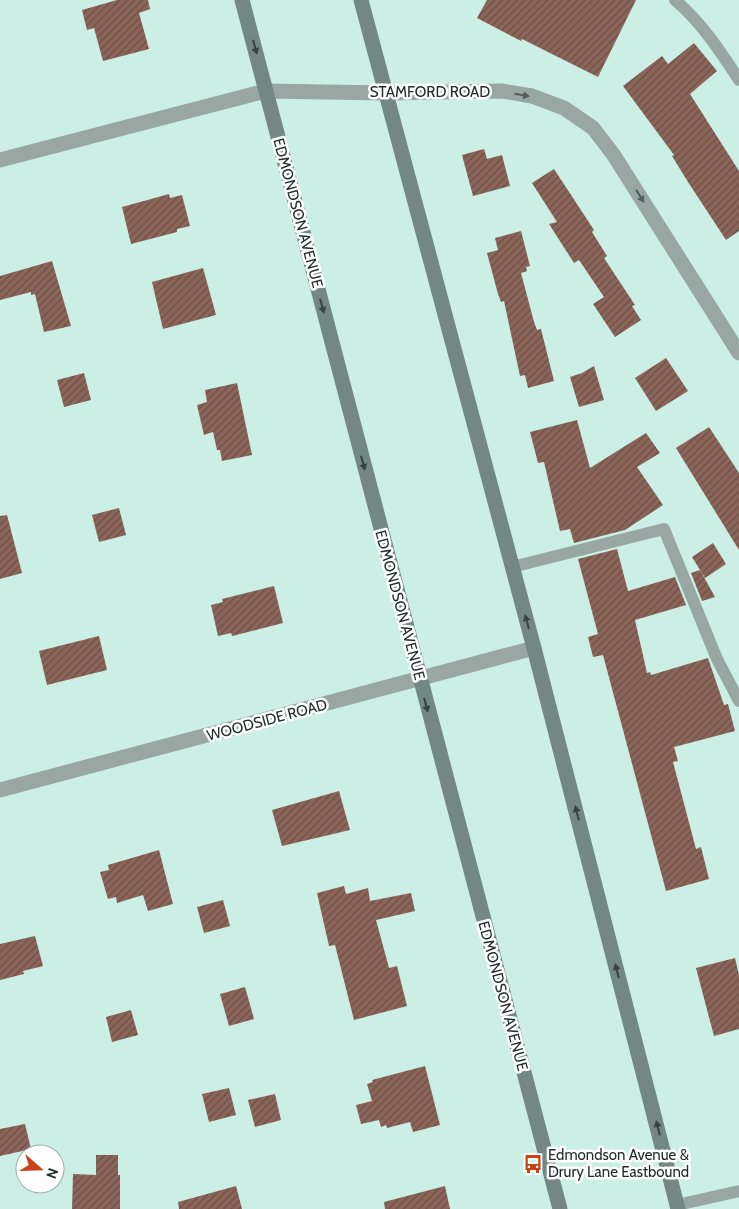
<svg xmlns="http://www.w3.org/2000/svg" width="739" height="1209" font-family="Cabin,sans-serif">
	<style>
		.building { fill: url(#building-hatch) }
		.lines { fill: none; stroke-linecap: round; stroke-linejoin: round }
		.lane { stroke: #99a7a3; stroke-width: 12 }
		.street { stroke: #99a7a3; stroke-width: 15 }
		.secondary { stroke: #738882; stroke-width: 15 }
		.oneway { fill: #35443f }
		.oneway2 { fill: #505e5a }
		.labels { text-anchor: middle; stroke-width: 5; stroke-linejoin: round; paint-order: stroke }
		.street-label { font-size: 15px; fill: #202d29; stroke: #fff }
		.poi-label { font-size: 15px; fill: #202d29; stroke: #fff; text-anchor: start }
	</style>
	<defs>
		<pattern id="building-hatch" width="6" height="6" patternUnits="userSpaceOnUse" patternTransform="scale(1.25)"><rect width="6" height="6" fill="#8b655a"/><path d="M-1 1l2-2M0 6l6-6M5 7l2-2" fill="none" stroke="#6b4f46"/></pattern>
	</defs>
	<rect width="100%" height="100%" fill="#ccefe5"/>
	<!-- building -->
	<g class="building">
		<path d="M117 0H148L150 9 139 13 149 49 103 61 94 28 87 30 82 10Z"/>
		<path d="M487 0H636L598 77 522 39 521 41 477 18Z"/>
		<path d="M694 43 717 71 690 94 739 171V231L726 240 688 182 672 156 674 155 623 86 662 56 668 64Z"/>
		<path d="M484 149 487 159 502 155 510 186 473 196 462 155Z"/>
		<path d="M554 169 594 230 592 232 607 256 604 258 635 305 632 306 641 320 615 337 593 304 604 297 579 260 574 263 549 224 557 222 532 183Z"/>
		<path d="M169 194 170 198 182 195 190 226 177 229V232L131 244 122 207Z"/>
		<path d="M521 231 530 266 526 267 527 271 521 273 534 322 537 330 541 329 554 381 528 388 525 375 520 376 504 301 501 302 498 294 487 253 498 250 495 238Z"/>
		<path d="M52 261 71 326 44 332 35 294 31 295V292L0 300V276Z"/>
		<path d="M203 268 216 315 163 329 152 282Z"/>
		<path d="M666 358 688 391 656 411 635 378Z"/>
		<path d="M594 366 604 400 579 407 570 377 582 373Z"/>
		<path d="M84 373 91 400 64 407 57 380Z"/>
		<path d="M237 383 252 455 222 461 220 450H217L213 432 204 435 197 405 207 402 205 390Z"/>
		<path d="M577 420 590 468 646 433 660 453 637 467 663 505 625 530 574 543 570 529 560 531 544 462 538 463 530 432Z"/>
		<path d="M709 427 739 473V550L676 448Z"/>
		<path d="M119 508 126 535 99 542 92 515Z"/>
		<path d="M7 515 22 573 0 579V516Z"/>
		<path d="M713 543 726 564 705 578 692 557Z"/>
		<path d="M617 549 628 591 675 577 686 605 635 620 647 673 650 672 651 675 708 658 724 705 728 704 735 731 674 747 678 761 673 762 696 849 701 847 709 879 666 891 603 655 593 657 588 637 598 634 578 559Z"/>
		<path d="M700 570 715 597 702 601 691 573Z"/>
		<path d="M274 586 283 623 232 636 231 633 218 636 211 605 223 602 222 599Z"/>
		<path d="M99 636 107 670 47 685 39 651Z"/>
		<path d="M339 791 350 830 282 846 272 810Z"/>
		<path d="M159 850 173 904 148 911 143 895 117 903 116 897 108 899 100 872 109 870 108 865Z"/>
		<path d="M344 886 346 894 368 888 370 901 411 893 415 911 376 920 389 968 397 966 407 1006 354 1020 335 945 329 946 317 893Z"/>
		<path d="M223 900 230 926 204 933 197 907Z"/>
		<path d="M35 936 43 966 23 971 24 974 0 980V944Z"/>
		<path d="M735 958 739 975V1029L714 1036 696 968Z"/>
		<path d="M245 987 254 1019 229 1026 220 994Z"/>
		<path d="M131 1010 138 1035 112 1042 106 1017Z"/>
		<path d="M425 1066 440 1125 413 1132 410 1122 387 1128 386 1125 381 1127 379 1120 361 1124 356 1105 372 1101 367 1084 373 1082 372 1080Z"/>
		<path d="M229 1088 236 1115 209 1122 202 1094Z"/>
		<path d="M275 1094 281 1120 255 1127 248 1100Z"/>
		<path d="M25 1124 31 1149 0 1156V1129Z"/>
		<path d="M96 1155H118V1175H120V1209H72L73 1174 96 1175Z"/>
		<path d="M236 1186 242 1209H179L178 1202Z"/>
		<path d="M445 1186 450 1209H385L384 1202Z"/>
	</g>
	<g class="lines">
		<!-- lane -->
		<g class="lane">
			<path d="M675 0C701 22 721 52 739 80"/>
			<path d="M512 567 664 529 717 659 739 701"/>
			<path d="M677 1205 739 1191"/>
		</g>
		<!-- street -->
		<g class="street">
			<path d="M0 160 266 91 386 93 502 91 532 96 564 108 593 128 613 154 739 353"/>
			<path d="M0 790 534 648"/>
		</g>
		<!-- secondary -->
		<g class="secondary">
			<path d="M242 0 560 1209"/>
			<path d="M361 0 534 648 678 1209"/>
		</g>
	</g>
	<!-- one-way arrows -->
	<defs><path id="oneway-solid" d="M-6-.8H1V-3.2L6.5 0L1 3.2V.8H-6Z" transform="scale(1.25)"/></defs>
	<g class="oneway">
		<use href="#oneway-solid" transform="translate(255 47) rotate(75)"/>
		<use href="#oneway-solid" transform="translate(322 306) rotate(75)"/>
		<use href="#oneway-solid" transform="translate(363 463) rotate(75)"/>
		<use href="#oneway-solid" transform="translate(527 622) rotate(-105)"/>
		<use href="#oneway-solid" transform="translate(426 705) rotate(75)"/>
		<use href="#oneway-solid" transform="translate(577 813) rotate(-104)"/>
		<use href="#oneway-solid" transform="translate(617 971) rotate(-104)"/>
		<use href="#oneway-solid" transform="translate(658 1128) rotate(-104)"/>
	</g>
	<g class="oneway2">
		<use href="#oneway-solid" transform="translate(522 95) rotate(9)"/>
		<use href="#oneway-solid" transform="translate(640 196) rotate(58)"/>
	</g>
	<!-- icons -->
	<defs>
		<g id="bus-bare" transform="scale(1.5)"><path d="M-5-6H5V4H4V6H2V4H-2V6H-4V4H-5ZM-3.5-4V0h7V-4ZM-3.5 1.2v1.5H-2V1.2ZM2 1.2v1.5H3.5V1.2Z" fill="#ca4213" stroke="#fff" stroke-width="2.5" paint-order="stroke"/></g>
	</defs>
	<g fill-rule="evenodd">
		<use href="#bus-bare" x="533" y="1164"/>
	</g>
	<g class="labels">
		<!-- street labels -->
		<g class="street-label">
			<text x="430" y="97">STAMFORD ROAD</text>
			<text transform="translate(298 213) rotate(75)" y="5">EDMONDSON AVENUE</text>
			<text transform="translate(400 605) rotate(75)" y="5">EDMONDSON AVENUE</text>
			<text transform="translate(267 720) rotate(-15)" y="5">WOODSIDE ROAD</text>
			<text transform="translate(503 996) rotate(75)" y="5">EDMONDSON AVENUE</text>
		</g>
		<!-- poi labels -->
		<g class="poi-label">
			<text x="548" y="1160">Edmondson Avenue &amp;<tspan x="548" dy="17">Drury Lane Eastbound</tspan></text>
		</g>
	</g>
	<!-- north arrow -->
	<g transform="translate(40 1169) rotate(110)"><circle r="24" fill="#ffffff" stroke="#a6aba9"/>
	<path d="M0-4L9 19L0 12L-9 19Z" fill="#ca4213"/>
	<text y="-8" font-size="14" font-weight="bold" text-anchor="middle" fill="#202d29">N</text>
	</g>
</svg>
